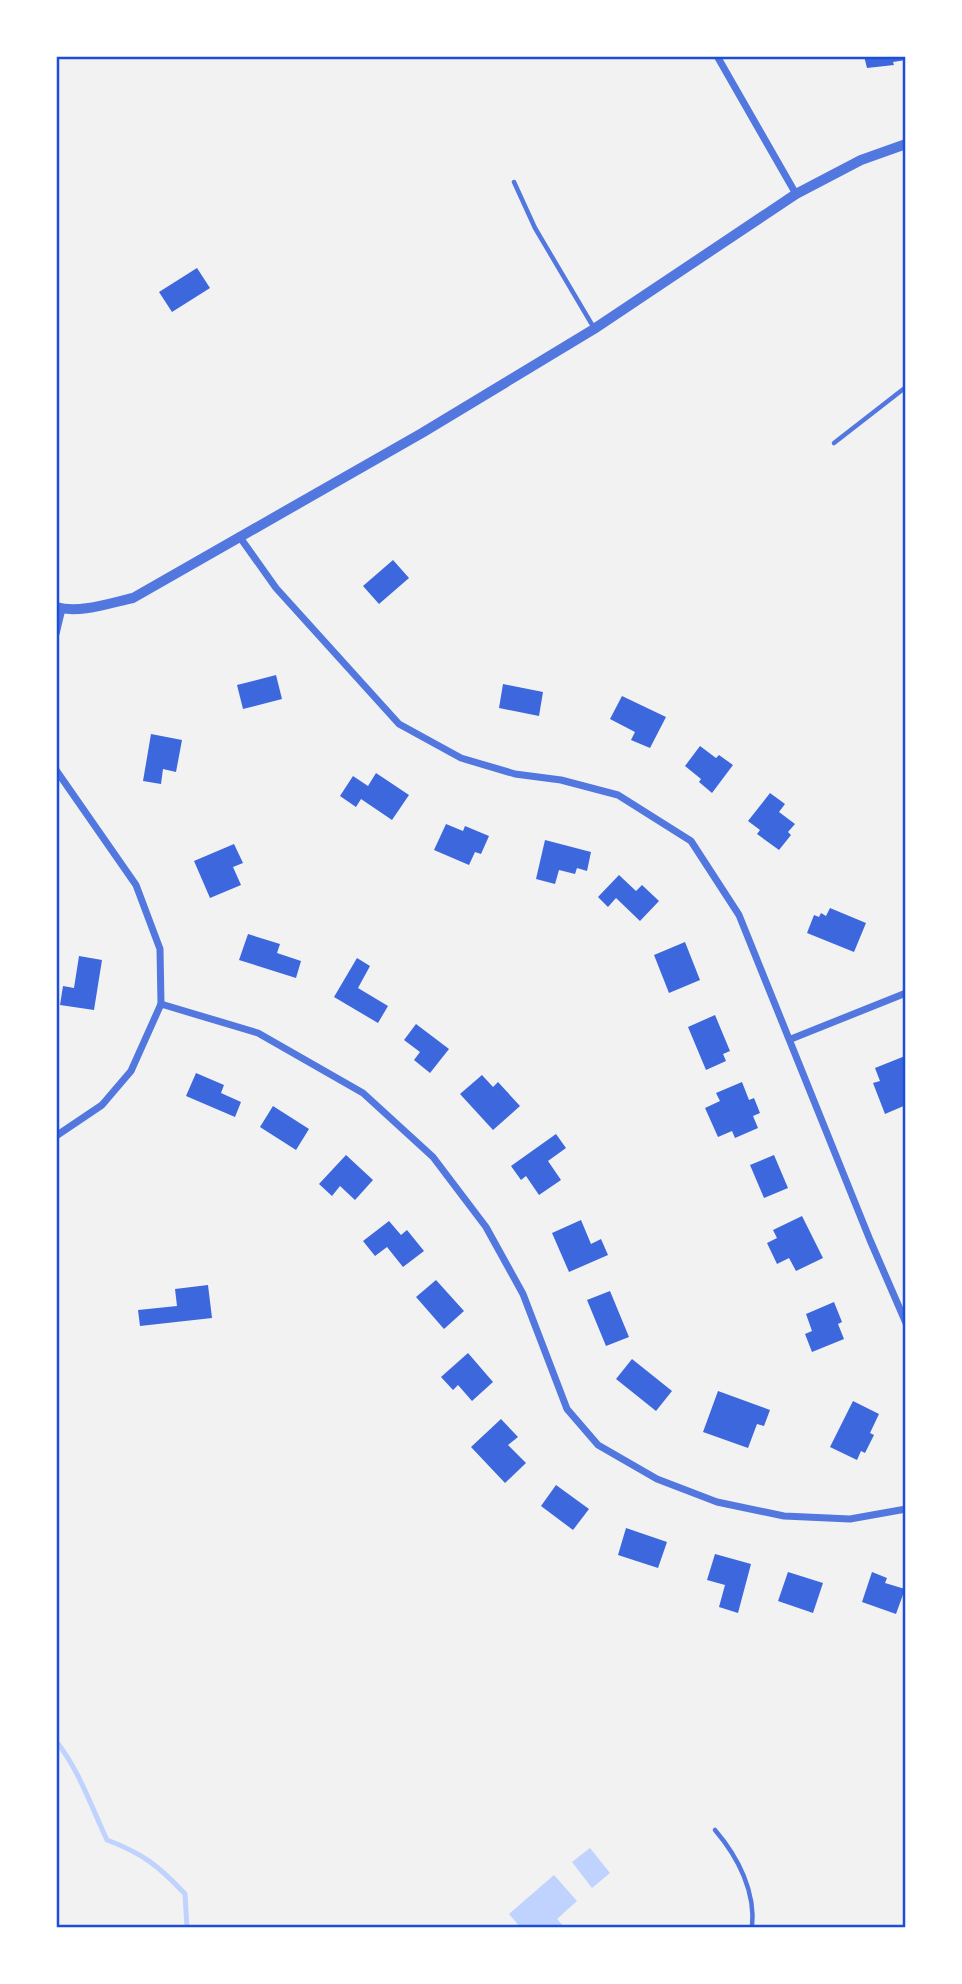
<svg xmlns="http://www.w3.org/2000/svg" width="962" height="1984" font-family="Overpass,sans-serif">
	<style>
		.water { fill: #bfd3fe }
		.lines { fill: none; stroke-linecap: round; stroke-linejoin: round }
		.stream { stroke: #bfd3fe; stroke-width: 5 }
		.building { fill: #3d67dc }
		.service { stroke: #5277de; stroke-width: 4.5 }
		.minor { stroke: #5277de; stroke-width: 7 }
		.tertiary { stroke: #5277de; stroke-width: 10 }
		.neatline { fill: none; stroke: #1d4ed8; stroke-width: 2.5 }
	</style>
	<rect width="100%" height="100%" fill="#f2f2f2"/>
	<!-- water -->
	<g class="water">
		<path d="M590 1848 610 1873 592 1888 572 1862Z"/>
		<path d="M554 1875 577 1901 557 1919 565 1928H521L509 1914Z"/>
	</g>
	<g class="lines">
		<!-- stream -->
		<path class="stream" d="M56 1741C79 1770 91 1806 107 1840 142 1853 159 1866 185 1894L187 1928"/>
	</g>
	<!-- building -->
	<g class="building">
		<path d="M864 56H906V60L893 62 894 65 867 68Z"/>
		<path d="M197 268 210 288 172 312 159 292Z"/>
		<path d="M393 560 409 578 379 604 363 586Z"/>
		<path d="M276 675 282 699 243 709 237 685Z"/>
		<path d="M503 684 543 692 539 716 499 708Z"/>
		<path d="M622 696 666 717 650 748 631 740 635 732 610 719Z"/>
		<path d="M151 734 182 740 176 772 163 769 161 784 143 781Z"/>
		<path d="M700 746 716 758 719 755 733 765 712 793 699 782 701 779 685 766Z"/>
		<path d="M376 773 409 795 392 820 361 799 356 807 340 796 353 776 368 786Z"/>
		<path d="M770 793 785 804 779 812 795 824 788 832 791 835 779 850 757 834 760 830 748 821Z"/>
		<path d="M446 824 463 831 465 826 489 836 481 854 475 852 469 865 434 850Z"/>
		<path d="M545 840 591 852 587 871 577 868 575 874 559 870 555 884 536 879Z"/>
		<path d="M234 844 243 863 233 867 241 885 210 898 194 861Z"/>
		<path d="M619 875 636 891 642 885 659 901 640 921 616 898 608 907 598 897Z"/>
		<path d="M830 908 866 923 854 952 807 933 814 915 819 917 821 913 826 916Z"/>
		<path d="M248 934 280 944 277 953 301 961 296 978 239 960Z"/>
		<path d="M685 942 700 980 669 993 654 955Z"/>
		<path d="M79 956 102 960 94 1010 60 1005 63 986 74 988Z"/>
		<path d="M357 958 370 966 358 988 388 1006 378 1023 334 997Z"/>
		<path d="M715 1015 730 1051 723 1054 726 1061 706 1070 688 1027Z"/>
		<path d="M416 1024 449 1049 430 1073 414 1060 420 1052 404 1040Z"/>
		<path d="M905 1056 906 1105 885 1114 873 1083 880 1081 875 1068Z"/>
		<path d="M196 1073 224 1085 221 1093 241 1102 235 1117 186 1096Z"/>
		<path d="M482 1075 493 1087 498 1082 520 1106 493 1130 460 1094Z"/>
		<path d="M742 1082 749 1100 754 1098 760 1113 753 1116 758 1128 735 1138 732 1131 718 1137 705 1108 720 1101 716 1093Z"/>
		<path d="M273 1106 309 1129 296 1150 260 1127Z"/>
		<path d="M556 1134 566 1148 548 1161 561 1180 539 1195 526 1176 521 1180 511 1166Z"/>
		<path d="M346 1155 373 1180 355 1200 340 1186 332 1196 319 1184Z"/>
		<path d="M774 1155 788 1188 764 1198 750 1165Z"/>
		<path d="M802 1216 823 1258 796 1271 789 1258 777 1264 767 1243 777 1238 773 1230Z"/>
		<path d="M581 1220 591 1244 601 1239 608 1255 569 1272 552 1233Z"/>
		<path d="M389 1221 401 1235 407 1230 424 1251 403 1267 387 1247 375 1256 363 1241Z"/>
		<path d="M436 1280 464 1311 444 1329 416 1297Z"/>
		<path d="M208 1285 212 1318 140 1326 138 1310 177 1306 175 1289Z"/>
		<path d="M610 1291 629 1337 606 1346 587 1300Z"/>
		<path d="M834 1302 842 1322 838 1324 844 1339 812 1352 805 1334 812 1331 806 1314Z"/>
		<path d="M468 1353 493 1382 472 1401 458 1385 453 1390 441 1377Z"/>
		<path d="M632 1359 672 1391 656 1411 616 1379Z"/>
		<path d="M718 1391 770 1410 764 1426 757 1424 748 1448 703 1432Z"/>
		<path d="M853 1401 879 1414 870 1433 874 1435 865 1453 861 1451 857 1460 830 1447Z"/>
		<path d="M501 1419 518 1437 508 1445 526 1463 505 1483 471 1447Z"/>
		<path d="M556 1485 589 1509 573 1530 541 1506Z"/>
		<path d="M626 1528 667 1542 658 1568 618 1555Z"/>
		<path d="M715 1554 751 1564 738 1613 719 1607 725 1585 707 1580Z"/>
		<path d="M788 1572 823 1583 813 1613 778 1601Z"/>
		<path d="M872 1572 887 1578 885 1583 905 1589 896 1614 862 1602Z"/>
	</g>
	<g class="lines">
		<!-- service -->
		<g class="service">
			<path d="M514 182 535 228 594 328"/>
			<path d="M834 443 906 387"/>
			<path d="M715 1830C738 1857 756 1892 752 1928"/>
		</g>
		<!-- minor -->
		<g class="minor">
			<path d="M717 56 796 194"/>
			<path d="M239 536 276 588 399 724 461 758 515 774 561 780 618 795 691 841 739 915 870 1240 906 1323"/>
			<path d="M56 634 62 609"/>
			<path d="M56 770 136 885 160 949 161 1004 131 1071 102 1105 56 1136"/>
			<path d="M161 1004 258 1033 363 1093 433 1157 486 1227 523 1294 567 1409 598 1445 657 1479 717 1502 784 1516 850 1519 906 1509"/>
			<path d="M791 1039 906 993"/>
		</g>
		<!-- tertiary -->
		<path class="tertiary" d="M56 607C79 614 110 603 133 598L422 433 594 329 796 194 861 160 906 144"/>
	</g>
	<!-- border -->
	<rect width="962" height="1984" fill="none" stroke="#ffffff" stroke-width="116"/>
	<rect x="58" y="58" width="846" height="1868" class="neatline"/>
</svg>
